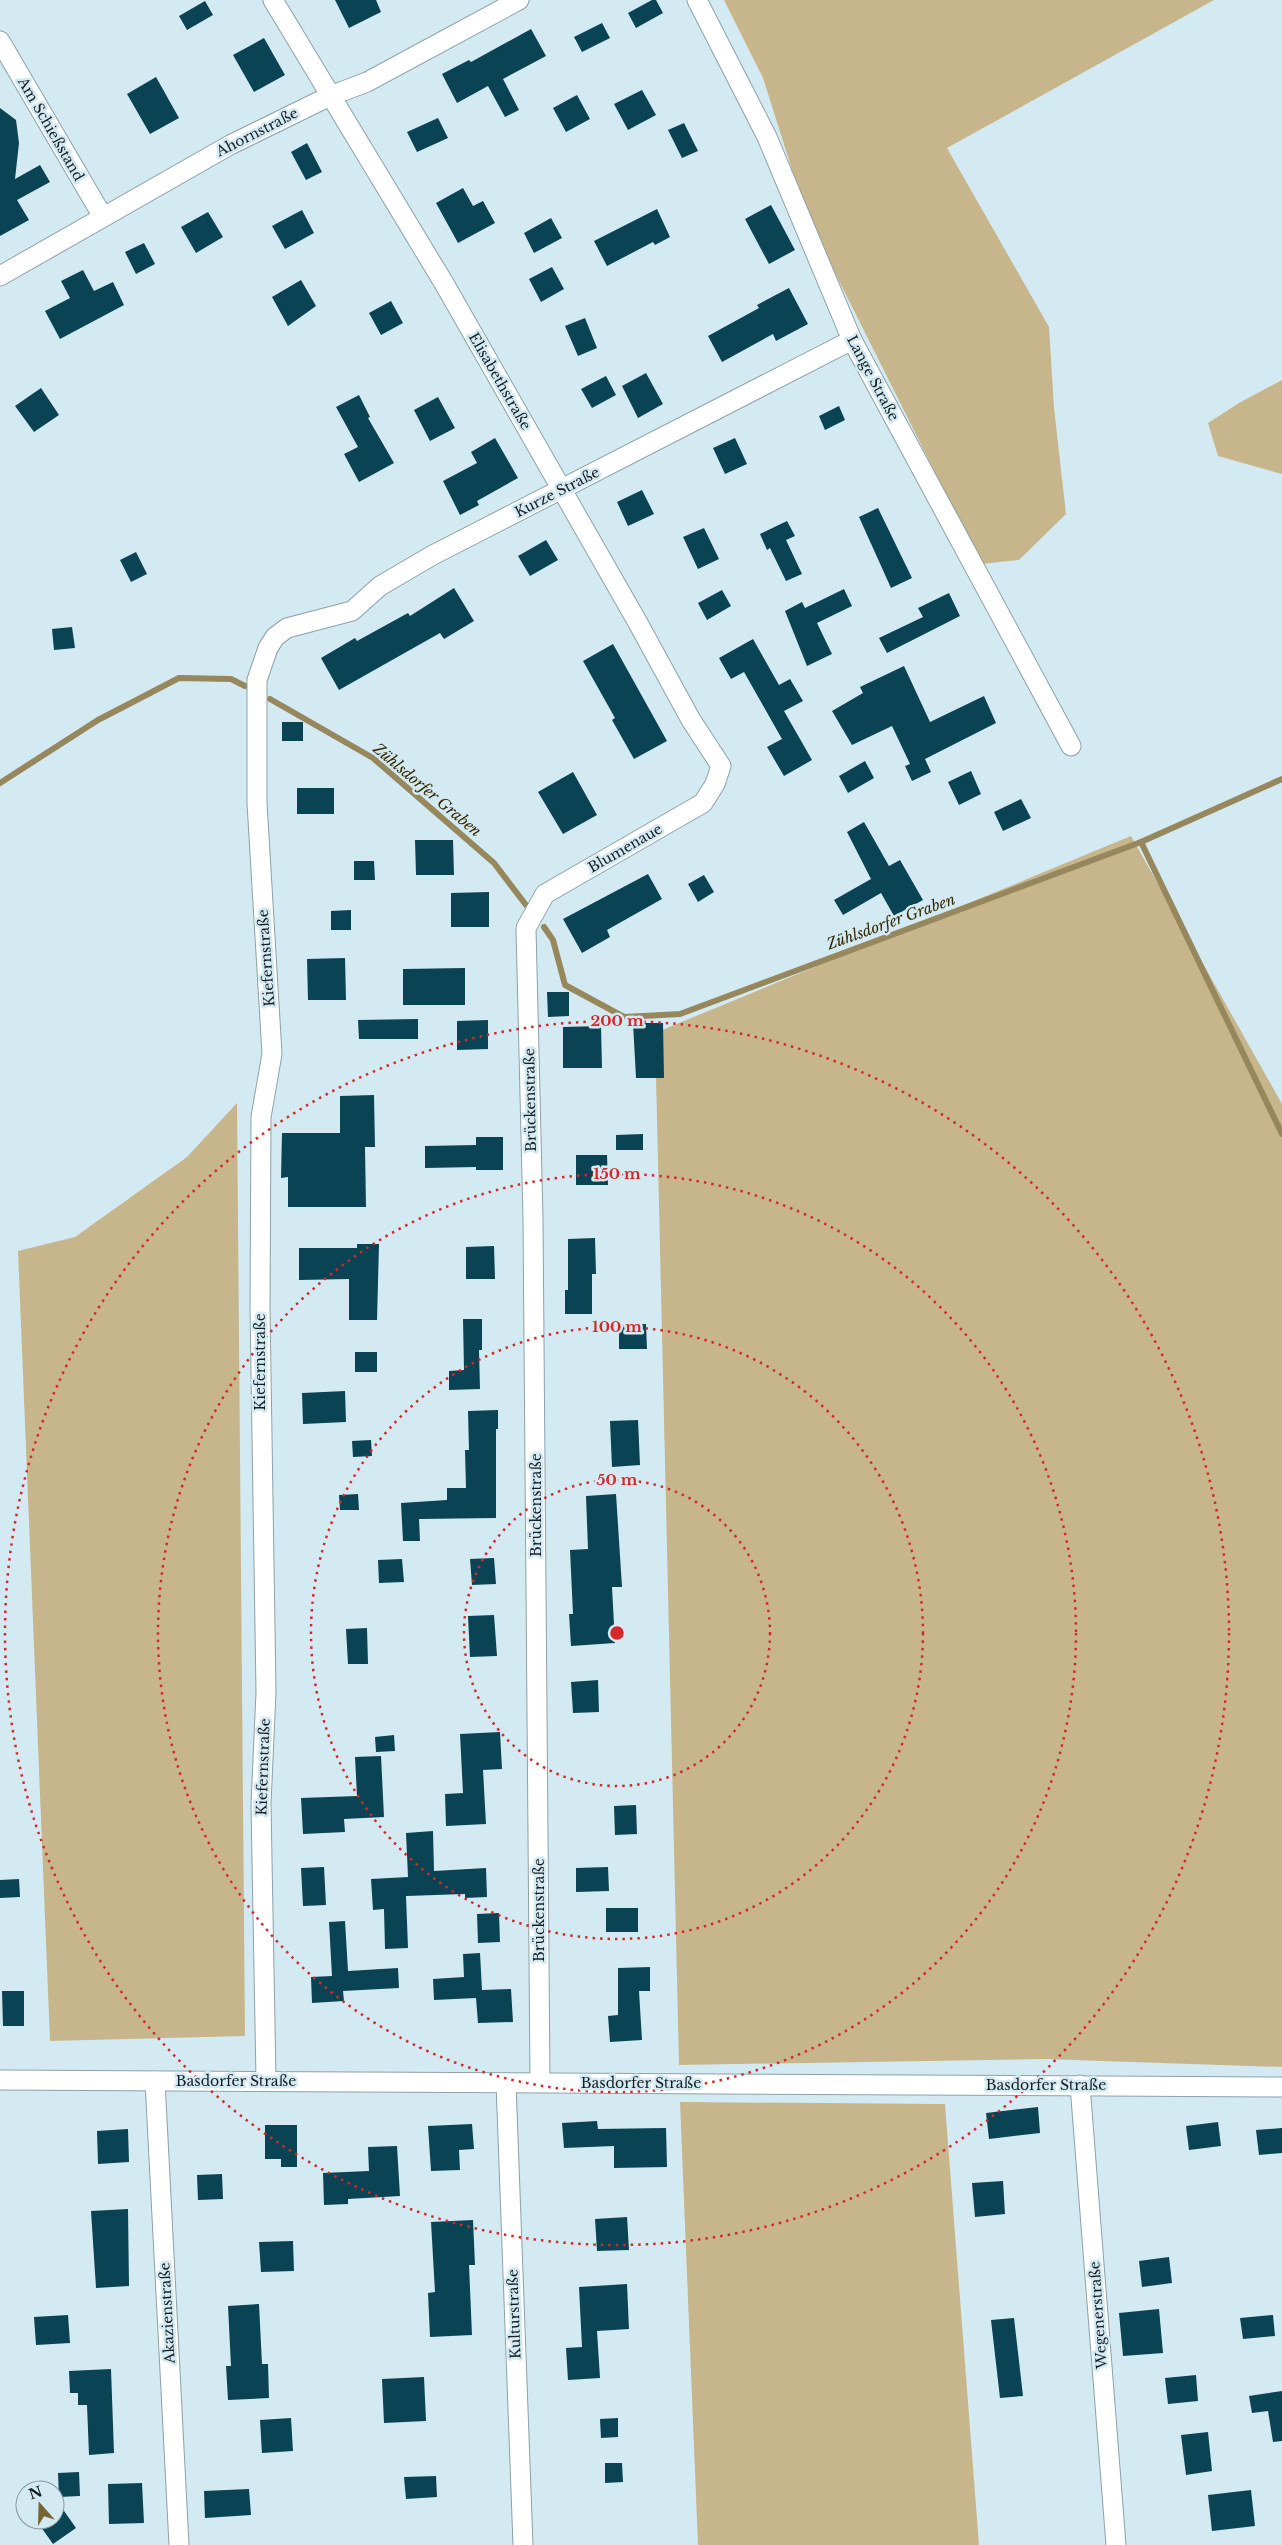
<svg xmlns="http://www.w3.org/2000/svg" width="1282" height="2545" font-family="'Libre Baskerville',serif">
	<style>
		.forest { fill: #c7b68b }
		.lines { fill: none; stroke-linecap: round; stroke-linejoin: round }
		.stream { stroke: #96875d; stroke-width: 6 }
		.building { fill: #0a4353 }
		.street-casing { stroke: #8ca1a8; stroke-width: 21 }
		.street { stroke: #fff; stroke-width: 19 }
		.ring { fill: none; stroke: #d62828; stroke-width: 2.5; stroke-dasharray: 2.5 5 }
		.labels { text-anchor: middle; stroke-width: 5; stroke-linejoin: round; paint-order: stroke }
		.street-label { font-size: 14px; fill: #161e21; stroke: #d4eaf2 }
		.water-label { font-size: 15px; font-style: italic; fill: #352903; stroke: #d4eaf2 }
		.centre { fill: #d62828; stroke: #d4eaf2; stroke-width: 2.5 }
		.ring-label { font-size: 15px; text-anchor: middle; font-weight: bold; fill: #d62828; stroke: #d4eaf2; stroke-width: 5; stroke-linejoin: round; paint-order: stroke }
	</style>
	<rect width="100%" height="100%" fill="#d4eaf2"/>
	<!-- forest -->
	<g class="forest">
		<path d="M724 0H1214L947 148 1049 327 1054 408 1066 514 1019 560 981 564 807 217 763 78Z"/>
		<path d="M1282 380V474L1218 456 1208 423 1239 403Z"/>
		<path d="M1131 836 1282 1104V2067L1043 2059 679 2065 655 1033Z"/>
		<path d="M237 1103 245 2036 50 2041 18 1251 75 1237 187 1157Z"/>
		<path d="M680 2102 945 2104 979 2545H698Z"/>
	</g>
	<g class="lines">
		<!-- stream -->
		<g class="stream">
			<path d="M270 699 373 758 494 863 526 905"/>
			<path d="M0 783 98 720 179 678 231 679 245 686"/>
			<path d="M1141 842 1282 1134"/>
			<path d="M544 927 553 940 565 985 624 1017 680 1014 1141 842 1282 779"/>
		</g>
	</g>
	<!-- building -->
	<g class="building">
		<path d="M335 0H376L381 12 349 28Z"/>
		<path d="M652 0H656L663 13 636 28 628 13Z"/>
		<path d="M205 1 213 15 187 30 179 16Z"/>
		<path d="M602 23 610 38 582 52 574 37Z"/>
		<path d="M531 29 546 56 503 79 519 110 505 117 488 86 457 103 442 74 469 60 471 62Z"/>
		<path d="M264 38 285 75 254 92 233 55Z"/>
		<path d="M156 77 179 118 150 134 127 94Z"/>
		<path d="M642 90 656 115 628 130 614 104Z"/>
		<path d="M577 95 590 119 566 132 553 108Z"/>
		<path d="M0 108 16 120 19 143 15 179 40 165 50 182 17 200 29 220 0 236Z"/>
		<path d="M438 118 448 138 417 152 407 132Z"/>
		<path d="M684 123 698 151 682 158 668 130Z"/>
		<path d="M307 143 322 172 306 180 291 152Z"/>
		<path d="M463 188 473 206 483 201 495 223 458 243 436 203Z"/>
		<path d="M771 205 795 250 769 264 745 219Z"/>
		<path d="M657 209 670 237 655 245 653 242 607 266 594 241Z"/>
		<path d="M302 210 314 233 285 249 272 226Z"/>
		<path d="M208 212 223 237 196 253 181 227Z"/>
		<path d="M551 218 562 238 534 253 524 233Z"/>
		<path d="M144 243 155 264 136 274 125 252Z"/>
		<path d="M552 267 564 289 541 302 529 279Z"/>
		<path d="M83 270 94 291 113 282 124 305 60 339 45 311 70 298 61 281Z"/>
		<path d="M301 280 316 306 288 326 272 297Z"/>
		<path d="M789 288 808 324 776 341 773 334 722 362 708 336 759 308 757 305Z"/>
		<path d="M391 301 403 323 381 335 369 313Z"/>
		<path d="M585 318 597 348 578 356 565 326Z"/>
		<path d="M646 373 663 404 638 418 622 386Z"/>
		<path d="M606 376 616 395 592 408 581 389Z"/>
		<path d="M41 388 59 415 34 432 15 406Z"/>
		<path d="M359 395 370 417 368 418 394 463 359 482 344 454 358 447 336 407Z"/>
		<path d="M438 397 455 428 430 441 414 410Z"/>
		<path d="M839 406 845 420 825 430 819 416Z"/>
		<path d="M495 438 518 478 477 501 479 505 460 515 443 481 477 463 471 452Z"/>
		<path d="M735 438 747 464 725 474 713 448Z"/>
		<path d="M642 490 654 514 628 526 617 502Z"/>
		<path d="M878 508 912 578 891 588 859 517Z"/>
		<path d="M787 521 795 536 786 540 802 574 786 581 770 548 767 550 760 534Z"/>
		<path d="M704 528 719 559 698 569 683 537Z"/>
		<path d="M546 540 558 560 530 576 518 556Z"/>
		<path d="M136 552 147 574 131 582 120 560Z"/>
		<path d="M454 588 474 621 444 639 440 633 339 690 321 658 355 638 357 641 408 613 410 616Z"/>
		<path d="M844 589 852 606 817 623 832 654 807 666 785 611 802 602 805 608Z"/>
		<path d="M722 590 731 606 707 620 698 603Z"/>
		<path d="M949 593 960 616 887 653 879 638 923 617 918 608Z"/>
		<path d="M72 627 75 648 54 650 52 629Z"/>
		<path d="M753 639 779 685 790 679 803 701 784 711 812 760 784 776 767 747 782 739 744 672 731 679 719 658Z"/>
		<path d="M613 644 667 741 634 759 612 720 615 718 583 661Z"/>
		<path d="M904 666 930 722 984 696 996 723 925 759 931 772 912 781 905 766 910 764 892 726 852 745 832 711 863 693 860 687Z"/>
		<rect x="282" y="722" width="21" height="19"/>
		<path d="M865 761 874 778 848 793 839 776Z"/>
		<path d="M971 771 981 794 959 805 948 782Z"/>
		<path d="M573 772 597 815 563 834 538 792Z"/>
		<rect x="297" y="788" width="37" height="26"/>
		<path d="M1021 799 1031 818 1003 831 994 812Z"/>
		<path d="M864 822 889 866 900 860 923 900 894 916 881 893 843 915 834 900 871 879 847 832Z"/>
		<path d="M415 840H453L454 875H416Z"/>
		<path d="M354 861H374L375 880H354Z"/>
		<path d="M648 874 662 899 607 930 610 937 582 953 563 919Z"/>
		<path d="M704 875 714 892 698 902 688 884Z"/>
		<path d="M489 892V927H451V893Z"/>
		<path d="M351 910V930H331V911Z"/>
		<path d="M345 958 346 1000H308L307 959Z"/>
		<path d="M465 968V1005H403V969Z"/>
		<path d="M547 992H569V1016L548 1017Z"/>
		<path d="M418 1019V1039H359L358 1020Z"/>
		<path d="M488 1020V1049L457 1050V1021Z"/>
		<path d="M633 1023H663L664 1078H636Z"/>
		<path d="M601 1026 602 1068H563V1027Z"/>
		<path d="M374 1095 375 1147H365L366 1207H288V1177L281 1178 282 1133H340V1096Z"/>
		<path d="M643 1134V1150H616V1135Z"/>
		<path d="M476 1137H503V1170H476V1167L425 1168V1146L476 1145Z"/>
		<path d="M576 1155H607L608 1185H576Z"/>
		<path d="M595 1238 596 1274H592V1314H565V1290H568V1239Z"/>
		<path d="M357 1244H379L377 1320H349V1279L299 1280V1248H357Z"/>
		<path d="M494 1246 495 1279H466V1247Z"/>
		<path d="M463 1319H482V1350H479L480 1389 449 1390V1371L464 1370Z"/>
		<path d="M646 1324 647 1349H619V1325Z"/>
		<rect x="355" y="1352" width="22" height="20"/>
		<path d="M345 1391 346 1422 303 1424 302 1393Z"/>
		<path d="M498 1410V1429H496V1518L419 1519 420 1541H403L401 1503 447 1500V1488H466L465 1450H469L468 1411Z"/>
		<path d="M638 1420 640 1465 612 1467 610 1421Z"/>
		<path d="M371 1440 372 1456 353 1457 352 1441Z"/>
		<path d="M358 1494 359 1510H340L339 1495Z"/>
		<path d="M616 1494 622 1587H612L615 1643 571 1646 569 1614H573L570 1550 588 1549 586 1496Z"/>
		<path d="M494 1558 496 1584 472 1585 470 1559Z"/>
		<path d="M402 1559 404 1582 379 1583 378 1560Z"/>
		<path d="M494 1615 497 1656 470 1657 468 1616Z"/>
		<path d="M367 1628 368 1664H348L346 1629Z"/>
		<path d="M598 1680 599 1712 573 1713 571 1682Z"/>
		<path d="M500 1732 502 1769 483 1770 486 1824 446 1826 445 1794 463 1793 460 1734Z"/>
		<path d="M394 1735 395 1751 376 1752 375 1737Z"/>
		<path d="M381 1756 384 1817 344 1819 345 1832 303 1834 301 1798 357 1796 355 1757Z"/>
		<path d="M636 1805 637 1834 615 1835 614 1806Z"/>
		<path d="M433 1831 434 1871 486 1868 487 1897 465 1898V1894L406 1896 408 1948 385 1949 384 1909 373 1910 371 1879 408 1877 406 1833Z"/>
		<path d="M324 1867 326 1905 303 1906 301 1868Z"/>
		<path d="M608 1867 609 1891 576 1892V1868Z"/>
		<path d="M19 1879 20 1897 0 1898V1880Z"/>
		<rect x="606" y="1908" width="32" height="24"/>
		<path d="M499 1913 500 1942 478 1943 477 1914Z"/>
		<path d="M345 1921 348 1971 398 1968 399 1988 343 1991 344 2001 312 2003 311 1977 332 1976 329 1922Z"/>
		<path d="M480 1953 482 1990 511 1989 513 2022 478 2023 476 1998 434 2000 433 1979 464 1977 463 1954Z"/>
		<path d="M650 1967V1991H639L642 2040 610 2042 608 2016 618 2015V1968Z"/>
		<path d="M2 1991H24V2026H3Z"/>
		<path d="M1038 2107 1040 2133 989 2139 986 2113Z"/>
		<path d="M597 2121 598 2129 666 2128 667 2167 614 2168V2146L564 2148 562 2123Z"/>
		<path d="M1218 2122 1221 2146 1189 2150 1186 2126Z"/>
		<path d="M472 2124 474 2149 459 2150 460 2170 431 2171 428 2126Z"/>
		<path d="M265 2125H297V2167H281V2159H265Z"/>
		<path d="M1282 2128V2153L1259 2155 1256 2130Z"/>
		<path d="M128 2129 129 2162 98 2164 97 2131Z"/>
		<path d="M397 2146 400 2196 348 2199V2204L324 2205 323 2173 369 2171 368 2147Z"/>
		<path d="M222 2174 223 2199 198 2200 197 2175Z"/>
		<path d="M1003 2181 1005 2214 975 2217 972 2183Z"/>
		<path d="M128 2209 129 2286 96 2288 91 2211Z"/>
		<path d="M627 2217 629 2250 597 2251 595 2219Z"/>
		<path d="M473 2220 475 2265H469L472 2335 430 2337 428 2293 435 2292 431 2222Z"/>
		<path d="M293 2241 294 2271 261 2272 259 2242Z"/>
		<path d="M1169 2257 1172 2283 1142 2287 1139 2261Z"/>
		<path d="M627 2284 629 2329 597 2331 600 2378 568 2380 566 2348 582 2347 579 2287Z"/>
		<path d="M259 2304 262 2364H268L269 2398 228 2400 226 2366H231L228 2306Z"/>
		<path d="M1159 2309 1163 2353 1123 2356 1119 2313Z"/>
		<path d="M68 2315 70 2343 36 2345 34 2317Z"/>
		<path d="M1273 2315 1275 2336 1243 2339 1240 2318Z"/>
		<path d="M1014 2318 1023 2396 1000 2398 991 2320Z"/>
		<path d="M111 2369 114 2453 89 2455 87 2405H78V2393H70L69 2371Z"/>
		<path d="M1196 2375 1198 2401 1168 2404 1165 2378Z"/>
		<path d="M424 2377 426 2421 384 2423 382 2379Z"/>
		<path d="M1282 2391V2441L1273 2442 1268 2411 1252 2413 1249 2396Z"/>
		<path d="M291 2418 293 2451 262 2453 260 2420Z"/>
		<path d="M618 2418V2437L601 2438 600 2419Z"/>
		<path d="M1208 2432 1212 2471 1186 2475 1181 2435Z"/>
		<path d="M605 2463H622L623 2482 605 2483Z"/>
		<path d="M79 2472 80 2496 59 2497 58 2473Z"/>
		<path d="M436 2476 437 2497 406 2499 404 2477Z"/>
		<path d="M142 2483 144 2523 109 2524 108 2484Z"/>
		<path d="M249 2489 251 2515 205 2518 204 2491Z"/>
		<path d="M1251 2490 1255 2526 1212 2531 1208 2495Z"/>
		<path d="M55 2498 76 2528 53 2544 36 2520H55Z"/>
	</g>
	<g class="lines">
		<!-- street casing -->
		<g class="street-casing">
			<g id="street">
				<path d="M273 0 445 285 638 623 691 720 721 766 715 784 703 803 545 894 526 928 533 1219 540 2082"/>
				<path d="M697 0 767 137 852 340 1071 746"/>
				<path d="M0 41 103 217"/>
				<path d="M0 276 230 145 330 96 367 82 519 0"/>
				<path d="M0 2080 1282 2087"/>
				<path d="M266 2080 261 1804 266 1692 260 1308 261 1117 272 1054 257 803V680L268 648 275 637 287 628 352 611 380 586 433 555 852 340"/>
				<path d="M155 2081 179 2545"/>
				<path d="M506 2083 523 2545"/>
				<path d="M1080 2085 1116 2545"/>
			</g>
		</g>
		<!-- street -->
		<use href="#street" class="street"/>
	</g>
	<!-- distance rings -->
	<g class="ring">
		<circle cx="617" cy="1633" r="153"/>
		<circle cx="617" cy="1633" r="306"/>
		<circle cx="617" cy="1633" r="459"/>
		<circle cx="617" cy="1633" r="612"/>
	</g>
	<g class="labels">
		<!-- street labels -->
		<g class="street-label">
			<text transform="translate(51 129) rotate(60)" y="5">Am Schießstand</text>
			<text transform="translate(257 132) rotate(-27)" y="5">Ahornstraße</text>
			<text transform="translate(873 378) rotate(62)" y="5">Lange Straße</text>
			<text transform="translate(500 381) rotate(60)" y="5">Elisabethstraße</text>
			<text transform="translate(557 492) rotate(-27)" y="5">Kurze Straße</text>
			<text transform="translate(625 848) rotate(-30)" y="5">Blumenaue</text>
			<text transform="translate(266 958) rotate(-94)" y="5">Kiefernstraße</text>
			<text transform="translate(530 1100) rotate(-91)" y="5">Brückenstraße</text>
			<text transform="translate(260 1362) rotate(-90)" y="5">Kiefernstraße</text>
			<text transform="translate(536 1505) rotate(-90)" y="5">Brückenstraße</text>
			<text transform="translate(263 1767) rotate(-88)" y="5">Kiefernstraße</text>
			<text transform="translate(539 1910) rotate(-90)" y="5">Brückenstraße</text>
			<text x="236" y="2086">Basdorfer Straße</text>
			<text x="641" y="2088">Basdorfer Straße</text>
			<text x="1046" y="2090">Basdorfer Straße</text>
			<text transform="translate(167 2313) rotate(-93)" y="5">Akazienstraße</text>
			<text transform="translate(514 2314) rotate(-92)" y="5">Kulturstraße</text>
			<text transform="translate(1098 2315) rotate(-94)" y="5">Wegenerstraße</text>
		</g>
		<!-- water labels -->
		<g class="water-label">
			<text transform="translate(427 790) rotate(40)" y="5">Zühlsdorfer Graben</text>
			<text transform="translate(891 922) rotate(-20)" y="5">Zühlsdorfer Graben</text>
		</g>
	</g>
	<circle cx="617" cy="1633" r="8" class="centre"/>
	<g class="ring-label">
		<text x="617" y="1026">200 m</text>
		<text x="617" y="1179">150 m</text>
		<text x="617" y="1332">100 m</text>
		<text x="617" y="1485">50 m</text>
	</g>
	<!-- north arrow -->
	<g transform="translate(40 2505) rotate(340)"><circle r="24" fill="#d4eaf2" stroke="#88989e"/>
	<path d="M0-4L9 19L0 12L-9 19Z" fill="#776533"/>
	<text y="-8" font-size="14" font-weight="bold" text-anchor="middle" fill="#161e21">N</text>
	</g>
</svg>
